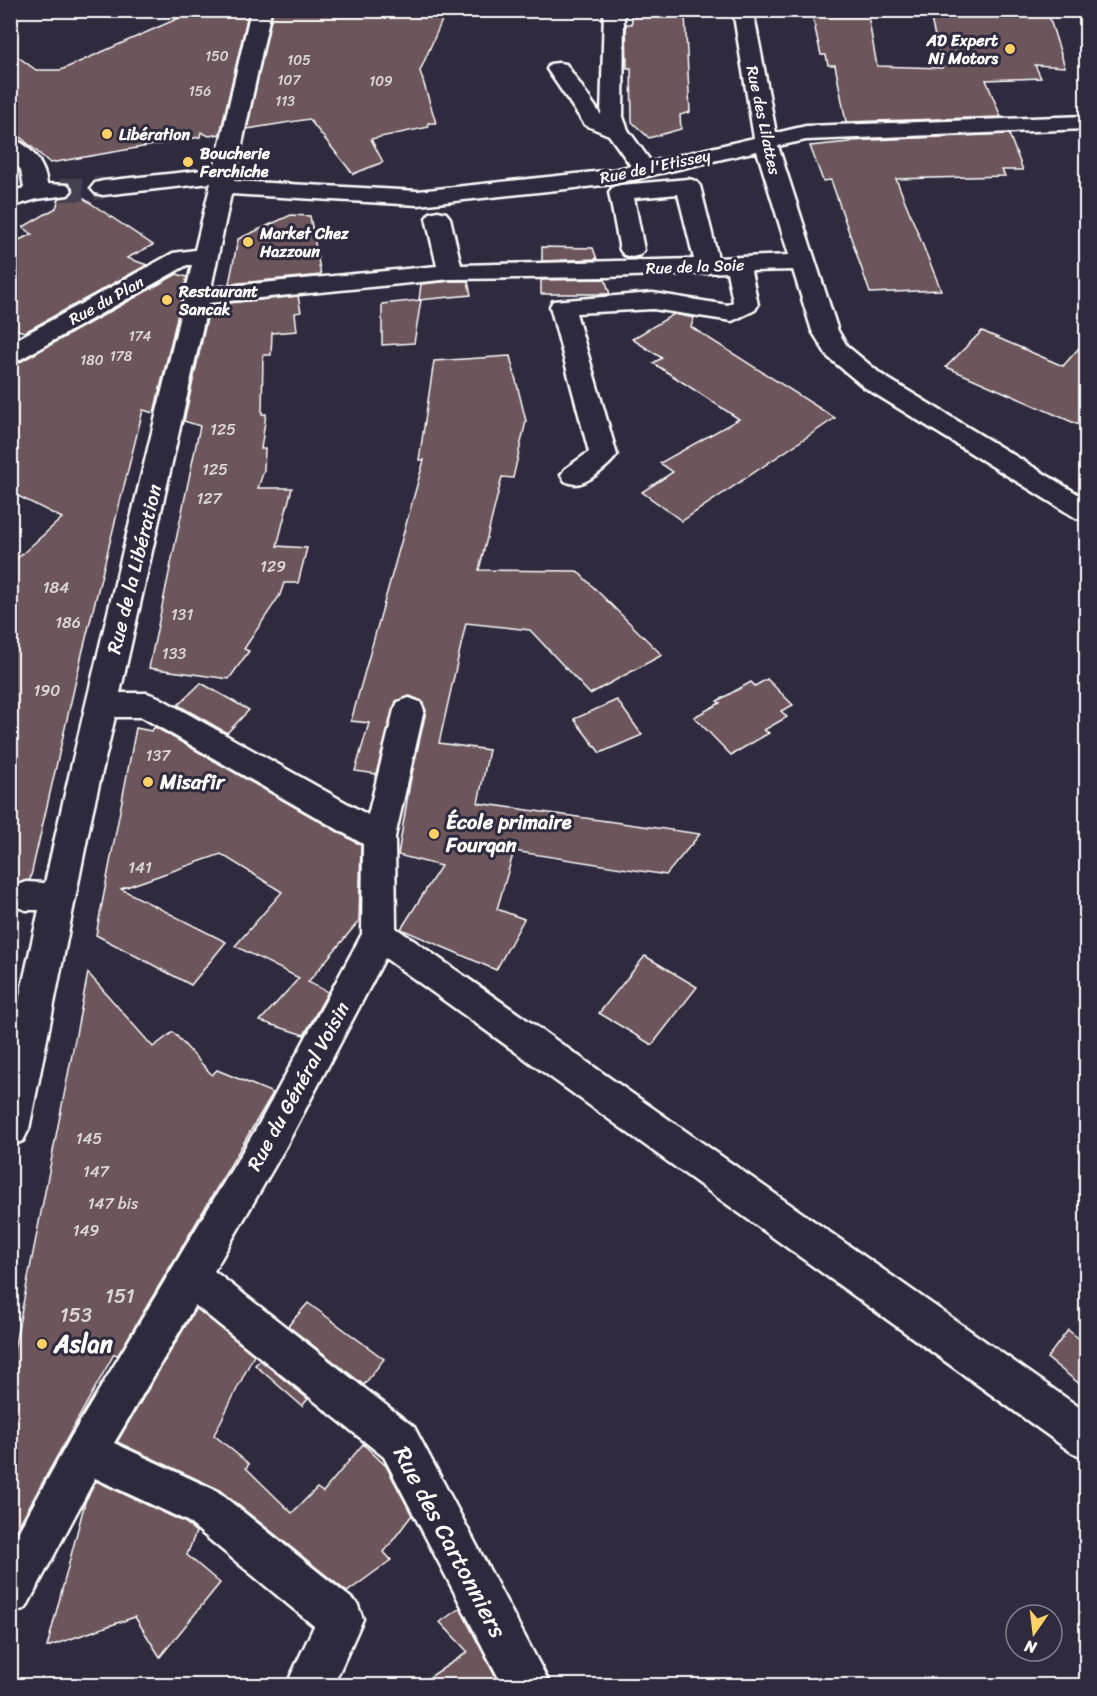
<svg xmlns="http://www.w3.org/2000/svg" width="1097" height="1696" font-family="Sriracha,sans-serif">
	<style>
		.building { fill: #6c565b; stroke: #fff; stroke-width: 1.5 }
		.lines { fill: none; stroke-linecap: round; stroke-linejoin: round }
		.minor-tunnel { stroke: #443f50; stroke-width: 23; stroke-dasharray: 23 11; stroke-linecap: butt }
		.minor-casing { stroke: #fff; stroke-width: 5 }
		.minor { fill: #2f2a3d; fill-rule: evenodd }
		.poi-dot { fill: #ffd166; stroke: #2f2a3d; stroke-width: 2 }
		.labels { text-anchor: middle; stroke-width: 6; stroke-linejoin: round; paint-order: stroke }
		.far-number-label { font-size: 14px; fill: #dad5d6 }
		.far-poi-label { font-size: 16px; font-weight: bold; fill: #fff; stroke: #2f2a3d; text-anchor: start }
		.far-street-label { font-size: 16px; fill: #fff; stroke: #2f2a3d }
		.number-label { font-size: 16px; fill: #dad5d6 }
		.street-label { font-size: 20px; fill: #fff; stroke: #2f2a3d }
		.poi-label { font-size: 20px; font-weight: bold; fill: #fff; stroke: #2f2a3d; text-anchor: start }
		.near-number-label { font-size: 20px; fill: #dad5d6 }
		.near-poi-label { font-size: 24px; font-weight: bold; fill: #fff; stroke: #2f2a3d; text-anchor: start }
		.near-street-label { font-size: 24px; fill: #fff; stroke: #2f2a3d }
	</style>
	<rect width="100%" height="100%" fill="#2f2a3d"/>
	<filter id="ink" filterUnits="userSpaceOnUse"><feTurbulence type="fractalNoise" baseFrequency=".0167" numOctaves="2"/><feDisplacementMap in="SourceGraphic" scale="12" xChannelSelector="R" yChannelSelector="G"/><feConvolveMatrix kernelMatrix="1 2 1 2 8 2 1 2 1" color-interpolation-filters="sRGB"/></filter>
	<g filter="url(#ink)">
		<!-- building -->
		<g class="building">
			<path d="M214 10H249L220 134 209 136 201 132 200 137 50 163 10 128V51L36 70H61L188 14 213 15Z"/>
			<path d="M273 10H345L443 18 420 71 436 123H428L429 127 371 139 383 162 353 174 309 119 247 129Z"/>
			<path d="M631 10H680L681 14H685L690 112 680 115 681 129 649 138 632 122 631 68H627L626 24H632Z"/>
			<path d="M811 10H867L877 66 942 68 929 10H1047L1065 67 1035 65 1041 78 986 80 1001 117 846 122 835 65H828L826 55H821Z"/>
			<path d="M1009 134 1023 170H1002L1005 176 896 179 941 290 870 293 831 180 823 181 810 146 850 142 849 141Z"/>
			<path d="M74 192 153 245 127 258 147 265 25 332 10 328V244L32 234 23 227 56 208 59 198 68 197Z"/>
			<path d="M291 215 310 216 321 275 229 284 238 239Z"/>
			<path d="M542 247 593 248 597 259 542 261Z"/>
			<path d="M177 274 187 277 154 413 143 410 82 654 30 880 13 884 10 888V565L62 518 10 492V364L20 362Z"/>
			<path d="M605 279 610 294H541V280Z"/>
			<path d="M451 281H468L471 295 419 300 421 284Z"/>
			<path d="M298 296 301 312 295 313 297 331 272 333 271 355H263L262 414H266L261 449H265L264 470 258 488H292L277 546 307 548 298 583H284L280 595 244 649 249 651 229 679 149 668 200 426 184 421 210 305Z"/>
			<path d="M421 300 414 343 382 345V304Z"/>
			<path d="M674 314 694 318 691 327 835 418 682 521 642 492 673 472 660 463 739 419 653 363 662 358 632 339Z"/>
			<path d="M982 331 1063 366 1086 340V428L946 367Z"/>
			<path d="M510 356 526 421 513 478 502 477 479 570 577 571 662 655 590 694 530 630 466 623 439 743 489 750 478 803 700 834 666 875 514 851 497 909 524 919 496 970 401 929 441 866 398 855 410 783 426 711 422 701 410 696 396 701 376 774 355 771 369 723 351 721 424 460H419L434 361Z"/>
			<path d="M767 679 793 705 781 711 787 717 764 730 769 733 731 755 694 717 720 703 717 701 751 682 755 686Z"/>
			<path d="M201 683 249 710 227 733 178 705Z"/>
			<path d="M617 700 642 735 600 753 574 719Z"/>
			<path d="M155 727 361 845 359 921 308 982 328 992 304 1035 260 1021 299 978 235 946 282 892 221 854 121 889 226 942 191 985 96 935 136 728 151 731Z"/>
			<path d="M645 956 697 987 652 1045 599 1013Z"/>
			<path d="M88 973 153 1047 173 1032 212 1075 217 1070 273 1093 118 1355 114 1354 10 1541 11 1365Z"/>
			<path d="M308 1303 384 1359 364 1385 288 1326Z"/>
			<path d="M196 1308 254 1355 214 1435 249 1464 246 1468 292 1513 317 1488 323 1492 363 1444 386 1466 412 1515 384 1552 391 1560 347 1592 218 1489 117 1442Z"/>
			<path d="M1068 1330 1086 1344V1389L1047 1358Z"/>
			<path d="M260 1360 308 1399 302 1406 255 1365Z"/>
			<path d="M96 1481 186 1523 196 1532 187 1555 220 1583 160 1657 135 1617 47 1647 85 1502Z"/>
			<path d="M460 1608 500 1686H416L468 1652 440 1622Z"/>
		</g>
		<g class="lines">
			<!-- minor-tunnel -->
			<path class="minor-tunnel" d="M60 190 103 188"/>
			<!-- minor casing -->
			<g class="minor-casing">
				<g id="minor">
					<path d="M251 10H271L234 181 418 191 613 170 631 166 609 135 585 125 547 69 550 64 558 63 566 64 601 115 604 10H624L623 117 628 130 651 162 754 138 733 10H753L776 133 806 126 1086 116V129L806 140 778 146 838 331 847 346 882 375 1086 499V521L1076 518 864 387 828 357 812 331 793 270 751 271 758 305 755 310 732 321 653 309 576 313 617 455C610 465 588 484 575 484 575 484 566 482 565 481L561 475 565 469 589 452 550 306 553 301 653 293 728 305 733 302 727 272 607 277 451 279 208 303 120 693H147L158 697 368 815 394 710 398 702 409 698 420 702 424 710 395 837 396 928 1086 1412V1458L1071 1452 385 958 285 1148 214 1271 414 1427 551 1686H503L384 1457 195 1305 114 1443 217 1491 357 1603 363 1619 333 1686H286L314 1626 187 1521 95 1478 26 1608 10 1614V1547L71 1437 259 1124 362 934 363 844 142 717H115L92 814 29 1129 23 1141 10 1146V1041L39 910H26L14 906 10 893 14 886 26 882 45 883C90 676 144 471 192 265H187L19 360 10 362V343L173 253 195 250 211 183 103 195 95 193 91 188 95 183 103 181 214 169ZM757 151 789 255 718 258 700 186 696 181 688 179 621 185 613 187 609 192 620 250 624 255 632 257 640 255 644 250 634 198 678 194 694 259 461 265 450 218 446 213 438 211 430 213 426 218 437 266 211 288 231 194 418 205 613 184Z"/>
					<path d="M10 138C30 143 45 165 47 184L68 185 72 190 68 195 37 199 10 207V192L24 188 21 170 10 157Z"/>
				</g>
			</g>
			<!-- minor -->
			<use href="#minor" class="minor"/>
		</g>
	</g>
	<!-- markers -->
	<g class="poi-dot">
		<circle cx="1010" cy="49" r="6"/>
		<circle cx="107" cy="134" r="6"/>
		<circle cx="188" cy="162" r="6"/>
		<circle cx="248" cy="242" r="6"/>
		<circle cx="167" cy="300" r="6"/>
		<circle cx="148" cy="782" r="6"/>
		<circle cx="434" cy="834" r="6"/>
		<circle cx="42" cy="1344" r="6"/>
	</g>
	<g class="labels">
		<!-- far-number labels -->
		<g class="far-number-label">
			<text x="217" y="61">150</text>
			<text x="299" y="65">105</text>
			<text x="289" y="85">107</text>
			<text x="381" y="86">109</text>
			<text x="200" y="96">156</text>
			<text x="285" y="106">113</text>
			<text x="140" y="341">174</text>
			<text x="121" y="361">178</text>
			<text x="92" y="365">180</text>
		</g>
		<!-- far-poi labels -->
		<g class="far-poi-label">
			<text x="998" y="46" text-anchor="end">AD Expert<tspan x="998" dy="18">Ni Motors</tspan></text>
			<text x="119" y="140">Libération</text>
			<text x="200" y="159">Boucherie<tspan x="200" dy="18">Ferchiche</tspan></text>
			<text x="260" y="239">Market Chez<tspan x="260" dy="18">Hazzoun</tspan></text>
			<text x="179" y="297">Restaurant<tspan x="179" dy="18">Sancak</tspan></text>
		</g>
		<!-- far-street labels -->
		<g class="far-street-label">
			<text transform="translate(764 120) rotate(78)" y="6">Rue des Lilattes</text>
			<text transform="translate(655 166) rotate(-12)" y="6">Rue de l'Etissey</text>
			<text transform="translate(695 266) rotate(-2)" y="6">Rue de la Soie</text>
			<text transform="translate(106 300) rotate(-29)" y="6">Rue du Plan</text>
		</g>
		<!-- number labels -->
		<g class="number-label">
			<text x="223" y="435">125</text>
			<text x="215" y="475">125</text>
			<text x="209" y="504">127</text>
			<text x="273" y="572">129</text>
			<text x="56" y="593">184</text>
			<text x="182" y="620">131</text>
			<text x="68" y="628">186</text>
			<text x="174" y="659">133</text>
			<text x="47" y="696">190</text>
			<text x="158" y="761">137</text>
			<text x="140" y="873">141</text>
			<text x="89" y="1144">145</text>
			<text x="96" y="1177">147</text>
			<text x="113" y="1209">147 bis</text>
			<text x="86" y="1236">149</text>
		</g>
		<!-- street labels -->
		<g class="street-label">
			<text transform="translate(134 569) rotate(-76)" y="7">Rue de la Libération</text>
			<text transform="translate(298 1086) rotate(-61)" y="7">Rue du Général Voisin</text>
		</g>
		<!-- poi labels -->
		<g class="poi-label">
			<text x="160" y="789">Misafir</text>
			<text x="446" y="829">École primaire<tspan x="446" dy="23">Fourqan</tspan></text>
		</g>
		<!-- near-number labels -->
		<g class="near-number-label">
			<text x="120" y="1303">151</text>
			<text x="76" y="1322">153</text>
		</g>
		<!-- near-poi labels -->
		<g class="near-poi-label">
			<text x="54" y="1352">Aslan</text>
		</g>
		<!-- near-street labels -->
		<g class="near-street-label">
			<text transform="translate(450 1542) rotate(62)" y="8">Rue des Cartonniers</text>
		</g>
	</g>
	<!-- margin -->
	<rect width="1097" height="1696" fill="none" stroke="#2f2a3d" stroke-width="36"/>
	<rect x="18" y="18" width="1061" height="1660" fill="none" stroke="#fff" stroke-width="2" filter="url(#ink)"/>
	<!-- north arrow -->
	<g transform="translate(1034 1633) rotate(194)"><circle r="28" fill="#2f2a3d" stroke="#827f8b" stroke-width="1.5"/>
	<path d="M0-4.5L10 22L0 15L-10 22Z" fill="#ffd166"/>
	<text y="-9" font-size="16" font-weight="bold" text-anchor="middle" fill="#ffffff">N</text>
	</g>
</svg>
